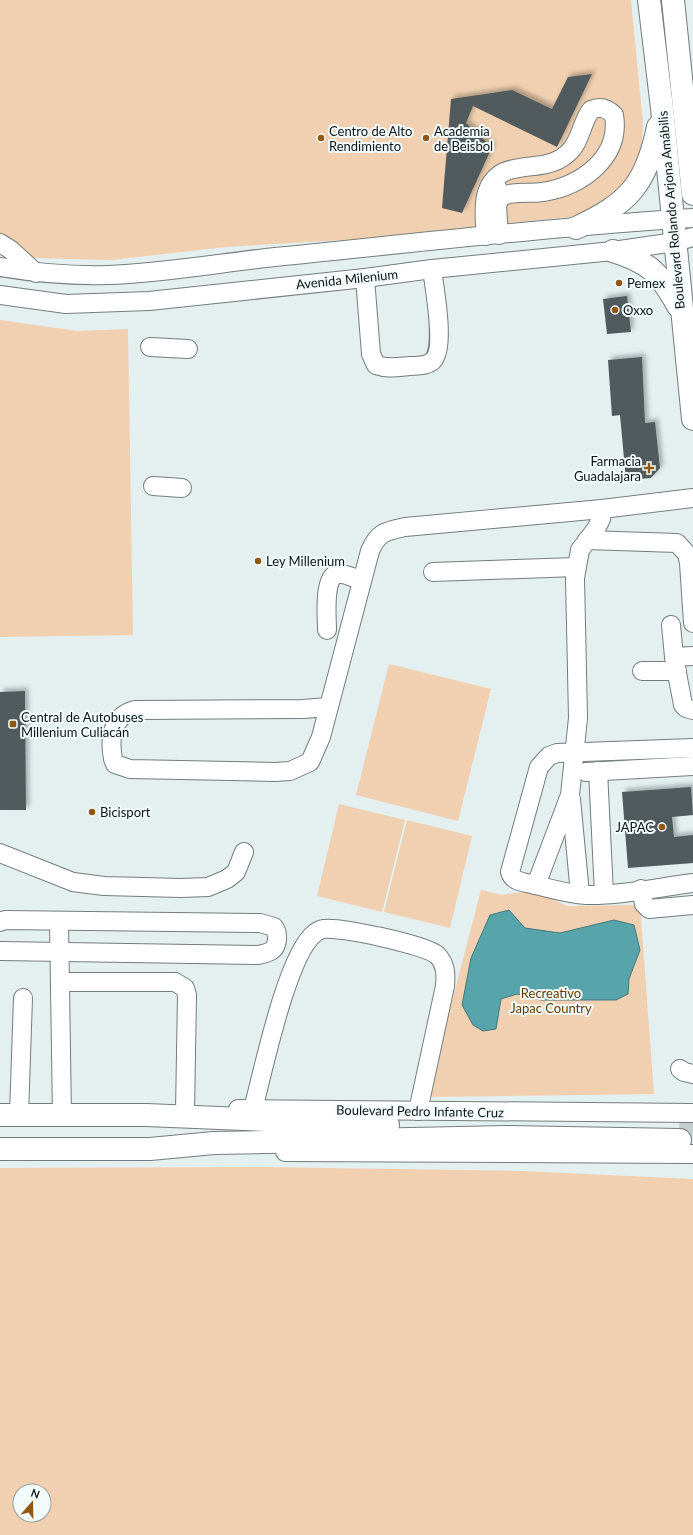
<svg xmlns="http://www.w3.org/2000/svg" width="693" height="1535" font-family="Lato,sans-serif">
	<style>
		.green { fill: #f0d0b0; fill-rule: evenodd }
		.water { fill: #57a5aa; stroke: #42797d }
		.building { fill: #515a5b; filter: url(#shadow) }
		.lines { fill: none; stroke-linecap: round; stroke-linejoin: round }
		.highway-tunnel { stroke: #c4cecf; stroke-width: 22; stroke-dasharray: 22 11; stroke-linecap: butt }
		.minor-casing { stroke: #737d7d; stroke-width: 20 }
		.major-casing { stroke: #737d7d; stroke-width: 24 }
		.highway-casing { stroke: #737d7d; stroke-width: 24 }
		.minor { stroke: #fff; stroke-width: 18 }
		.major { stroke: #fff; stroke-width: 22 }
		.highway { stroke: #fff; stroke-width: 22 }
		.poi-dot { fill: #8f580e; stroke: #f2fcfd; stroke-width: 1.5 }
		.labels { text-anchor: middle; stroke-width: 4; stroke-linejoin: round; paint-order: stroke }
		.poi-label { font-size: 13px; fill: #101313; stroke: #f2fcfd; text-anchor: start }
		.street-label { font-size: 13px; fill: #101313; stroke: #f2fcfd }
		.park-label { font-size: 13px; fill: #633a01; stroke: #f2fcfd }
	</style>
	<defs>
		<filter id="shadow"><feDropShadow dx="3.5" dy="-3.5" stdDeviation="2" flood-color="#0004"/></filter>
	</defs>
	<rect width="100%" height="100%" fill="#e4eff0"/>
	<!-- green -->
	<g class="green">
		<path d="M0 0H631L643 123 641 154 632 174 610 199 579 216 374 238 226 247 111 260 33 258 0 253Z"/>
		<path d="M0 320 77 331 128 329 133 635 0 637Z"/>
		<path d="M389 664 491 689 458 821 356 795Z"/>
		<path d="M339 804 405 820 382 912 317 896Z"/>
		<path d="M407 820 472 836 450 928 384 912Z"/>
		<path d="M481 890 502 895 535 890 567 906 640 905 654 1094 427 1097Z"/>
		<path d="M263 1167 523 1171 693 1179V1535H0V1168ZM20 1491H44V1515H20Z"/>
	</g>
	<!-- water -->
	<path class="water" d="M509 910 525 928 560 933 614 920 634 925 640 950 629 979 628 994 616 1000H541L517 994 501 999 496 1029 483 1031 473 1025 462 1005 471 958 490 915Z"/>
	<!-- building -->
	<g class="building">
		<path d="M592 74 557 147 473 106 466 123 492 147 462 213 442 208 451 99 512 90 552 109 568 77Z"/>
		<path d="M627 296 631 332 607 334 603 299Z"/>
		<path d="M642 357 645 423 655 422 660 468 651 478 626 480 620 415 612 416 608 360Z"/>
		<path d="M25 691 26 810H0V692Z"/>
		<path d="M691 787 693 815 672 817 674 837 693 835V863L628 868 622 792Z"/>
	</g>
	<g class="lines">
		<!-- highway-tunnel -->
		<path class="highway-tunnel" d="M679 1127 693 1128"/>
		<!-- minor casing -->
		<g class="minor-casing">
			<g id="minor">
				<path d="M497 187 500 197 497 206 499 235"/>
				<path d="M486 236C484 215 480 184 504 172 513 168 524 167 534 166 546 165 559 162 568 153 581 142 581 123 591 110 600 106 607 108 614 115 621 158 581 186 543 192 529 194 512 191 500 197"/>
				<path d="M0 243 11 250 36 273"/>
				<path d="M0 267C36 273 72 276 108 275 164 273 219 263 275 257 414 243 553 227 693 218"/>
				<path d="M365 278 371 354 376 365C387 369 398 367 410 366 416 366 426 366 431 362 447 353 434 286 432 269"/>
				<path d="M0 295 66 304 149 301 365 278 432 269 613 251 675 242 693 237"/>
				<path d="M150 347 188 349"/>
				<path d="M153 486 182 488"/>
				<path d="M587 540 677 543 687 554 689 563 693 623"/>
				<path d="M433 572 576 567"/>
				<path d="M671 625 674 657 683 705 686 708 693 710"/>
				<path d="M327 630C327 619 323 577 337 574 344 573 354 578 361 580"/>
				<path d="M674 657 693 656"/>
				<path d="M642 671H677"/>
				<path d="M328 707 303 709 135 710C112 716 109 738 113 759L115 764 130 769 275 772 290 771 310 762 321 737 370 551C378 532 386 531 405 527L602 509 693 498"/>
				<path d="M693 748 557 753 549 756 539 767 510 872C513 883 526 882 535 885 553 889 568 894 586 895 619 896 660 887 693 883"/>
				<path d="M598 771 604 894"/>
				<path d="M586 772 693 766"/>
				<path d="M571 799 580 894"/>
				<path d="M0 853 73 882 104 886 181 888 208 887 227 879 236 872 244 852"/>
				<path d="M536 885 570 795 578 718 575 578 580 550 596 529 601 519 602 509"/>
				<path d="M641 889 644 904 649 909 693 905"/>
				<path d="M0 922 5 920 260 923 274 927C277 931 277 934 277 940 276 951 268 953 258 955L0 951"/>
				<path d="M59 922 62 1116"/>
				<path d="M61 982H175L185 988 187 995 185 1112"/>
				<path d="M680 1069 684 1072 693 1074"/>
				<path d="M238 1109 693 1113"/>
				<path d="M253 1109C263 1072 287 954 315 933 316 932 321 929 323 929 339 926 425 945 437 955 446 964 446 974 445 986L418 1111"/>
				<path d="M19 1115 23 998"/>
				<path d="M285 1152 693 1154"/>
			</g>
		</g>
		<!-- major casing -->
		<g class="major-casing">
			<g id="major">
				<path d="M649 0 662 108 693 419"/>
				<path d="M673 0 693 194"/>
				<path d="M576 228C629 203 646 185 658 127"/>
				<path d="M613 251C649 262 660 273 678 306"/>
			</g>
		</g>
		<!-- highway casing -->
		<g class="highway-casing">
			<g id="highway">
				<path d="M0 1115H146L388 1125"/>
				<path d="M0 1149H150L214 1143 507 1137 680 1140"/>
			</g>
		</g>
		<!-- minor -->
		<use href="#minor" class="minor"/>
		<!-- major -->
		<use href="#major" class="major"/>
		<!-- highway -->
		<use href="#highway" class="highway"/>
	</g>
	<!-- markers -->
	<g class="poi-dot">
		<circle cx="321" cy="138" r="4"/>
		<circle cx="426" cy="138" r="4"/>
		<circle cx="619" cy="283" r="4"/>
		<circle cx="615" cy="310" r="4"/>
		<path d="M647 462h4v4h4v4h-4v4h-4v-4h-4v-4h4z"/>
		<circle cx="258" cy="561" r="4"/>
		<rect x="9" y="720" width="8" height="8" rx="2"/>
		<circle cx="92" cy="812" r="4"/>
		<circle cx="662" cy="827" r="4"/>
	</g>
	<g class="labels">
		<!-- poi labels -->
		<g class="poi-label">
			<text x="329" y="136">Centro de Alto<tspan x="329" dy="15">Rendimiento</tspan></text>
			<text x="434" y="136">Academia<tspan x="434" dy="15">de Beisbol</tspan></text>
			<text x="627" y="288">Pemex</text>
			<text x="623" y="315">Oxxo</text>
			<text x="641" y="466" text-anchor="end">Farmacia<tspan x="641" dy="15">Guadalajara</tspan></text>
			<text x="266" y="566">Ley Millenium</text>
			<text x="21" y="722">Central de Autobuses<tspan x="21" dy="15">Millenium Culiacán</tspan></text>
			<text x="100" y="817">Bicisport</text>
			<text x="654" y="832" text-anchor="end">JAPAC</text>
		</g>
		<!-- street labels -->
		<g class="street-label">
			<text transform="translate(671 210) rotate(-95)" y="5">Boulevard Rolando Arjona Amábilis</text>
			<text transform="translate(347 279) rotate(-6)" y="5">Avenida Milenium</text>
			<text transform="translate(420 1111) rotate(1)" y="5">Boulevard Pedro Infante Cruz</text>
		</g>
		<!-- park labels -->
		<g class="park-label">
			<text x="551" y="998">Recreativo<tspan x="551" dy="15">Japac Country</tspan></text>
		</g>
	</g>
	<!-- north arrow -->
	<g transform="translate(32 1503) rotate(20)"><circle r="19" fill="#f2fcfd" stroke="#989f9f"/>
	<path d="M0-3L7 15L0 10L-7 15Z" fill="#8f580e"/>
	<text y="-6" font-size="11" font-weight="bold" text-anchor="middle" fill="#101313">N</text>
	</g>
</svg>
